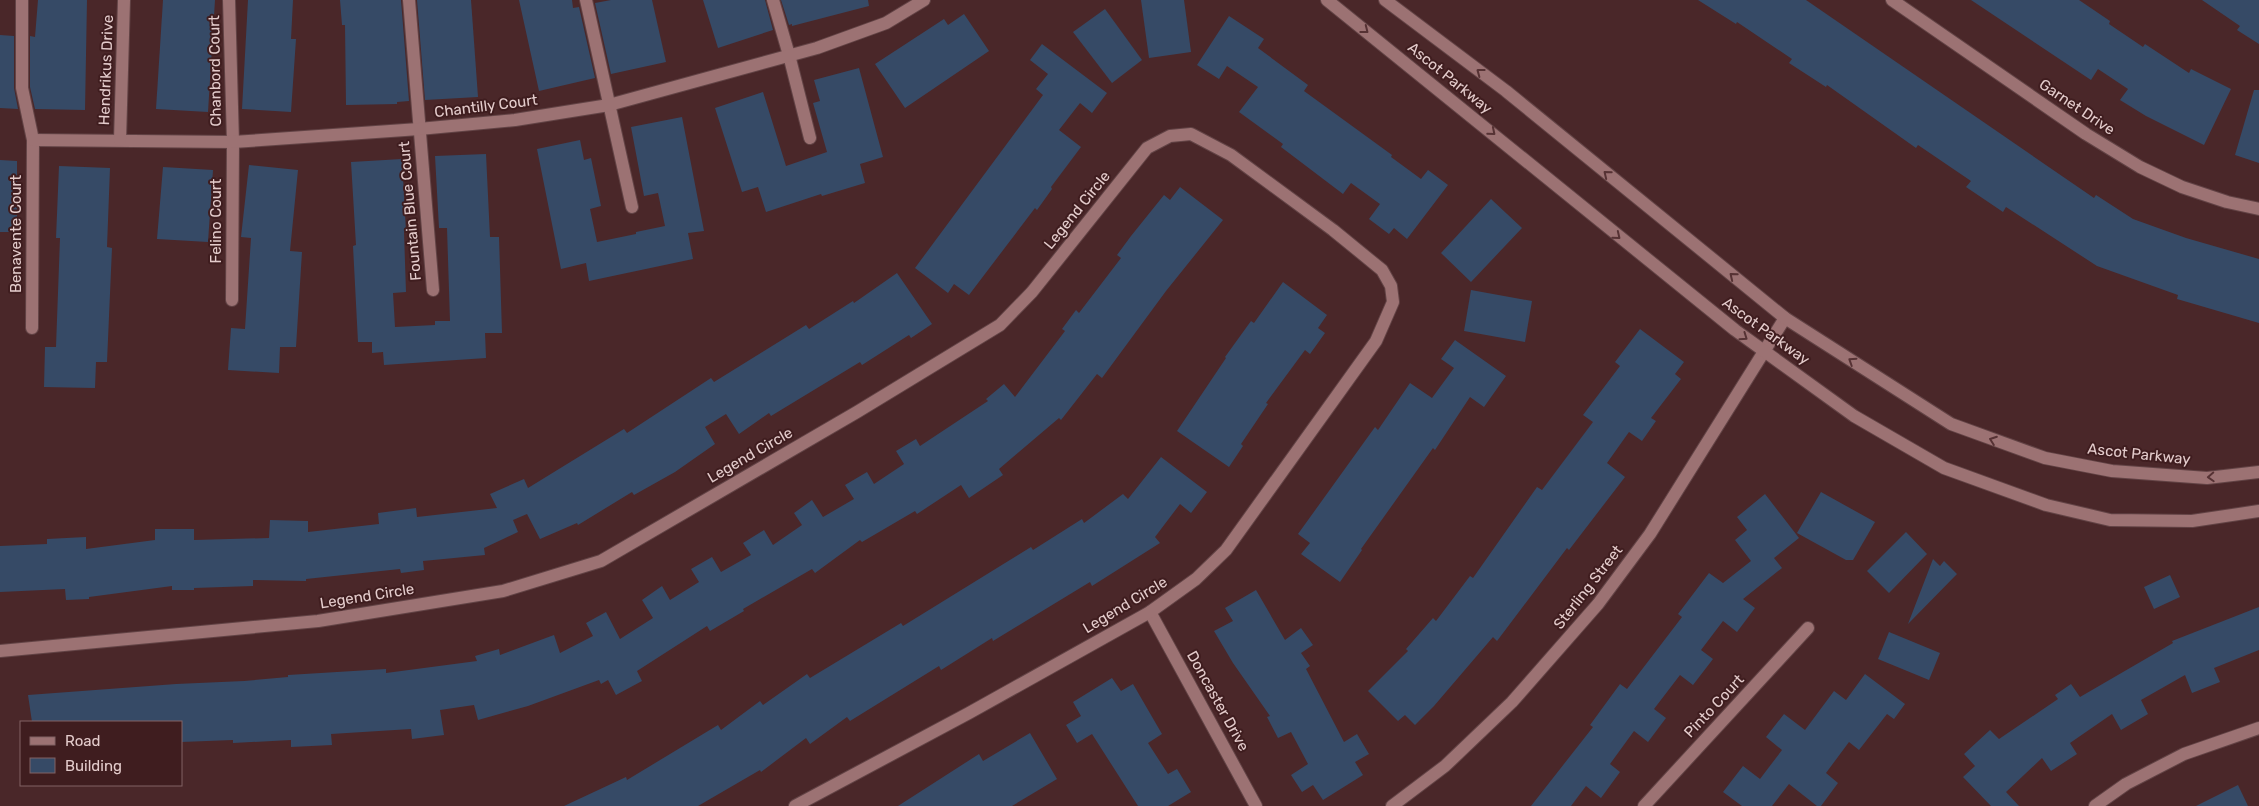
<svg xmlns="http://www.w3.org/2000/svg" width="2259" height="806" font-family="Rubik,sans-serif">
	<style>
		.building { fill: #364a66 }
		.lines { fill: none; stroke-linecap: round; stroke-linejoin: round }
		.minor-casing { stroke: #624345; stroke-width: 14 }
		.secondary-casing { stroke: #624345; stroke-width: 14 }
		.minor { stroke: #9c7273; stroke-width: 12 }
		.secondary { stroke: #9c7273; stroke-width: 12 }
		.oneway { stroke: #563234 }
		.labels { text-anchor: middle; stroke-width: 4; stroke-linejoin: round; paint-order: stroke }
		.street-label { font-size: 15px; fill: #e4cccc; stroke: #3f1d1f }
	</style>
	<rect width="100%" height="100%" fill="#4a2729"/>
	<!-- building -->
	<g class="building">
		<path d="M38 0H87L85 110 35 109 30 87V36L35 37Z"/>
		<path d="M163 0H215L208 112 156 109Z"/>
		<path d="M248 0H293L291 39H296L291 112 242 109Z"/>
		<path d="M340 0H401L409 101 397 102V104L346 105 345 25H342Z"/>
		<path d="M417 0H471L478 97 425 100Z"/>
		<path d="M519 0H572L573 8 579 7 595 78 539 91Z"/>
		<path d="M611 0H652L666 62 611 74 595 3Z"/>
		<path d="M703 0H765L773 30 718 48Z"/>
		<path d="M781 0H868L869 6 792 26V24L789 25Z"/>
		<path d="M1141 0H1184L1191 52 1149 58Z"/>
		<path d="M1698 0H1806L2094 198 2096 195 2133 219 2186 238 2259 259V323L2177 299 2178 295 2097 266 2006 207 2003 212 1966 187 1971 181 1918 145 1916 148 1827 85 1826 87 1789 63 1792 59 1737 22 1736 24Z"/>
		<path d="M1971 0H2079L2110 21 2109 24 2143 47 2145 44 2189 73 2191 69 2231 89 2204 145 2146 116 2120 100 2128 89 2098 69 2091 80Z"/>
		<path d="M2202 0H2259V44L2237 30 2240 26Z"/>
		<path d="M1105 9 1142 60 1112 83 1073 32Z"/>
		<path d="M964 14 989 51 905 108 875 64 944 19 948 25Z"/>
		<path d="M1229 16 1264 39 1258 48 1308 85 1304 91 1392 155 1391 157 1421 179 1428 170 1448 185 1407 239 1394 228 1389 234 1369 219 1380 204 1351 183 1343 194 1281 147 1283 144 1239 112 1258 87 1227 66 1219 79 1197 65Z"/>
		<path d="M0 35 14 36V88L18 109 0 108Z"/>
		<path d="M1042 44 1107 93 1092 113 1080 103 1059 130 1081 147 1051 187 1052 189 1037 210 1035 208 969 295 954 284 948 293 915 268 1043 95 1036 89 1048 74 1030 60Z"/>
		<path d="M859 68 883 157 860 164 865 183 822 196 821 194 766 212 758 187 742 192 715 108 763 92 786 166 827 152 813 103 820 101 814 80Z"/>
		<path d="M2254 90H2259V163L2235 155Z"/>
		<path d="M682 117 704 231 688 233 693 259 589 281 586 263 561 269 537 149 580 140 584 160 591 158 601 206 590 209 597 242 636 234V232L665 226 658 193 644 196 631 127Z"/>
		<path d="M486 154 490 237H499L502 333H485L486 358 384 365 383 352 372 353V342H358L353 246 356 245 351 162 402 159 406 232H404L406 292 393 293 395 327 435 325V321H450L447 228H439L435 156Z"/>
		<path d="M0 160 17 161V232H0Z"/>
		<path d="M249 165 298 170 290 251 302 252 296 347H280L279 373 228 370 231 328 245 329 251 238 241 237Z"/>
		<path d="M59 166 110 168 107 247 112 248 107 362H96L95 388 44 387 45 347H56L60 238H56Z"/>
		<path d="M163 167 213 170 208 242 157 239Z"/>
		<path d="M1180 187 1223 220 1166 291 1102 378 1097 374 1061 420 1059 418 999 469 1003 475 969 498 961 485 917 514 915 511 862 542 860 540 815 573 812 569 743 609 744 611 710 631 707 626 637 671 642 681 616 695 608 680 601 684 599 680 528 706 478 720 474 705 440 710 444 735 412 739 411 729 331 734 332 745 291 747V740L233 743V740L181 742V722H32L28 695 176 684 244 681 288 677V675L386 669V673L477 661 475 656 499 649 500 655 554 635 560 653 593 636 586 623 606 612 620 639 653 618 642 600 662 586 670 600 699 582 691 569 712 557 721 572 751 555 743 543 764 530 773 545 802 525 794 513 812 500 823 517 854 499 845 485 867 472 874 484 904 464 896 451 916 439 920 446 988 401 986 399 1004 384 1015 397 1065 331 1062 329 1076 310 1079 313 1121 258 1117 255 1131 236 1164 195 1170 200Z"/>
		<path d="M1491 199 1522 228 1471 282 1441 253Z"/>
		<path d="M897 273 932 324 911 338 909 335 862 365 860 362 771 416 769 413 739 434 726 414 705 427 715 444 675 472 634 495 632 492 578 525 577 523 540 539 527 514 513 520 518 532 484 548 485 555 423 561 424 570 401 573 400 569 306 579V581L253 580V586L194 588V590H172V586L89 597V599L66 600 65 589 0 592V546L47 544V539L86 537V549L155 540V529H194V540L269 538 270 520 308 521V532L379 524 378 513 416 508 417 517 497 508 490 494 524 479 528 488 624 429 627 433 711 378 714 382 806 325 809 329 853 301 854 303Z"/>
		<path d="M1283 282 1327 315 1318 328 1325 333 1310 354 1305 350 1266 403 1268 404 1241 444 1243 446 1229 467 1177 431 1226 358 1225 357 1251 321 1254 323Z"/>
		<path d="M1471 290 1532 301 1525 342 1464 331Z"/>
		<path d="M1640 329 1684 362 1675 374 1681 379 1651 418 1656 421 1642 441 1629 432 1607 463 1625 477 1569 550 1567 548 1497 641 1493 637 1434 706 1415 725 1405 715 1398 721 1368 691 1408 651 1406 649 1433 618 1436 621 1470 576 1473 578 1537 487 1542 490 1593 422 1583 415 1620 366 1615 362Z"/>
		<path d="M1455 340 1506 376 1484 407 1470 397 1435 450 1433 448 1361 549 1362 550 1340 582 1301 554 1310 543 1298 534 1375 427 1378 430 1410 383 1432 398 1454 368 1441 359Z"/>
		<path d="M1161 457 1207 492 1191 513 1180 504 1155 537 1160 543 1092 586 1090 582 993 641 992 638 941 670 939 666 850 721 847 717 810 744 806 738 761 772 760 770 698 806H564L626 777 627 780 718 725 721 730 760 701 763 705 807 674 810 678 901 623 903 626 1031 547 1033 550 1082 519 1084 523 1123 494 1128 499Z"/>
		<path d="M1821 492 1875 522 1853 560H1846L1797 533Z"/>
		<path d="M1765 494 1799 538 1774 558 1782 568 1743 599 1755 608 1737 632 1723 621 1701 650 1713 659 1693 685 1680 675 1654 709 1666 718 1648 742 1634 731 1610 764 1620 772 1601 798 1586 786 1571 806H1531L1593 727 1590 725 1620 684 1627 689 1682 617 1678 614 1709 573 1723 583 1751 561 1735 540 1747 530 1737 517Z"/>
		<path d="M1906 532 1927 554 1889 593 1867 571Z"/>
		<path d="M1933 559 1940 566 1944 561 1957 574 1908 624Z"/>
		<path d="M2170 575 2180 597 2154 609 2144 587Z"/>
		<path d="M1256 590 1285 640 1301 628 1313 645 1301 653 1310 666 1306 669 1344 742 1357 734 1369 754 1355 762 1363 775 1323 800 1313 785 1302 792 1291 775 1308 764 1291 732 1278 738 1267 717 1270 716 1233 663 1214 631 1233 621 1225 608Z"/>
		<path d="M2259 607V650L2214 668 2220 682 2192 693 2185 675 2141 700 2148 714 2121 730 2112 714 2070 743 2077 754 2051 771 2042 758 2006 792 2019 806H1991L1963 777 1975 766 1964 754 1990 730 1999 739 2058 699 2055 695 2071 684 2080 697 2173 643 2172 641Z"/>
		<path d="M1889 632 1940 653 1929 680 1878 659Z"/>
		<path d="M1865 674 1905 704 1894 719 1887 714 1859 750 1849 742 1826 773 1838 783 1821 806H1817L1789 784 1772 806H1742L1723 792 1743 766 1760 779 1782 750 1766 737 1784 714 1805 730 1834 691 1846 700Z"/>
		<path d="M1112 678 1121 691 1133 684 1162 734 1148 743 1168 774 1177 769 1191 792 1168 806H1138L1092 734 1077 743 1066 725 1081 716 1073 702Z"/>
		<path d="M1030 733 1057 779 1012 806H898L979 754 983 761Z"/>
		<path d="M2238 785 2248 806H2196Z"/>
	</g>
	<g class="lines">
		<!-- minor casing -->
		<g class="minor-casing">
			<g id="minor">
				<path d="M22 0V88L33 140 32 328"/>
				<path d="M229 0 233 142 232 300"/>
				<path d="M409 0 433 290"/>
				<path d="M586 0 632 207"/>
				<path d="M773 0 789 55 810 138"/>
				<path d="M1892 0 2086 134 2140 167 2182 187 2227 202 2259 209"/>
				<path d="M33 140 233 142 419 129 515 120 609 105 817 48 886 23 924 0"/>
				<path d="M120 140 124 0"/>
				<path d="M1150 612 1256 806"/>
				<path d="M0 651 318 621 503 591 601 561 857 412 1000 325 1032 292 1147 148 1170 136 1191 134 1231 155 1333 230 1382 270 1391 286 1393 302 1376 341 1226 550 1196 579 1150 612 969 713 795 806"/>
				<path d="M1392 806 1445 766 1512 702 1598 604 1650 534 1785 318"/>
				<path d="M1644 806 1808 628"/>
				<path d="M2095 806 2126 784 2184 754 2259 728"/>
			</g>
		</g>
		<!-- secondary casing -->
		<g class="secondary-casing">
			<g id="secondary">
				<path d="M1327 0 1735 330 1854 416 1944 468 2046 505 2110 520 2192 521 2259 511"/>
				<path d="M1385 0 1506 91 1785 318 1951 424 2045 458 2112 471 2207 478 2259 472"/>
			</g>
		</g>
		<!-- minor -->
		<use href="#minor" class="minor"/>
		<!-- secondary -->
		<use href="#secondary" class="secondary"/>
	</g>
	<!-- one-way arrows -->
	<defs><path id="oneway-chevron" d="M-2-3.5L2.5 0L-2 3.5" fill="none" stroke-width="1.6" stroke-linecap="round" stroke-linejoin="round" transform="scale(1.25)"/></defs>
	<g class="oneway">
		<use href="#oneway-chevron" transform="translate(1365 30) rotate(38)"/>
		<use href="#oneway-chevron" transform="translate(1480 72) rotate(-143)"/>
		<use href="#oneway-chevron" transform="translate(1492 132) rotate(40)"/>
		<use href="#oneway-chevron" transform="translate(1607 174) rotate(-141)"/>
		<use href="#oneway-chevron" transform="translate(1617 236) rotate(39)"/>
		<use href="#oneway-chevron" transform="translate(1733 276) rotate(-141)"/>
		<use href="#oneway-chevron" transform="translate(1744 337) rotate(35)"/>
		<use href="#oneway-chevron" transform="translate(1852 361) rotate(-147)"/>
		<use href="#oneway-chevron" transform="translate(1993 440) rotate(-160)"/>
		<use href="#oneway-chevron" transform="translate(2211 477) rotate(177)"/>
	</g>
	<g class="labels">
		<!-- street labels -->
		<g class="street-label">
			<text transform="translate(106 70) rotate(-88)" y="5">Hendrikus Drive</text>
			<text transform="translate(215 71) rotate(-91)" y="5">Chanbord Court</text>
			<text transform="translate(1450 78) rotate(39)" y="5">Ascot Parkway</text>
			<text transform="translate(486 106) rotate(-7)" y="5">Chantilly Court</text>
			<text transform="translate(2077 107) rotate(34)" y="5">Garnet Drive</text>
			<text transform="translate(1077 210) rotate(-51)" y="5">Legend Circle</text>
			<text transform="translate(410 211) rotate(-95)" y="5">Fountain Blue Court</text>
			<text transform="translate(216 221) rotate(-90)" y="5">Felino Court</text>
			<text transform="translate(16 234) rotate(-90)" y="5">Benavente Court</text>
			<text transform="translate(1766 331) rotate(36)" y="5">Ascot Parkway</text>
			<text transform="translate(2139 454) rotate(6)" y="5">Ascot Parkway</text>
			<text transform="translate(750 455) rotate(-30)" y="5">Legend Circle</text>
			<text transform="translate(1588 587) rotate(-52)" y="5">Sterling Street</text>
			<text transform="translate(367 596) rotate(-9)" y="5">Legend Circle</text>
			<text transform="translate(1125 605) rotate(-31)" y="5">Legend Circle</text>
			<text transform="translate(1218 701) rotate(61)" y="5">Doncaster Drive</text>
			<text transform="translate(1714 706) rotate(-47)" y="5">Pinto Court</text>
		</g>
	</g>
	<!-- legend -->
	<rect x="20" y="721" width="162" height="65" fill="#3f1d1f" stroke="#816364"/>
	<rect x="30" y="737" width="25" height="8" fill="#9c7273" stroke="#816364"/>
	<text x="65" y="746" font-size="15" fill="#e4cccc">Road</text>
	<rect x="30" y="758" width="25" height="15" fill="#364a66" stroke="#816364"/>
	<text x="65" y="771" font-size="15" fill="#e4cccc">Building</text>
</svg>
